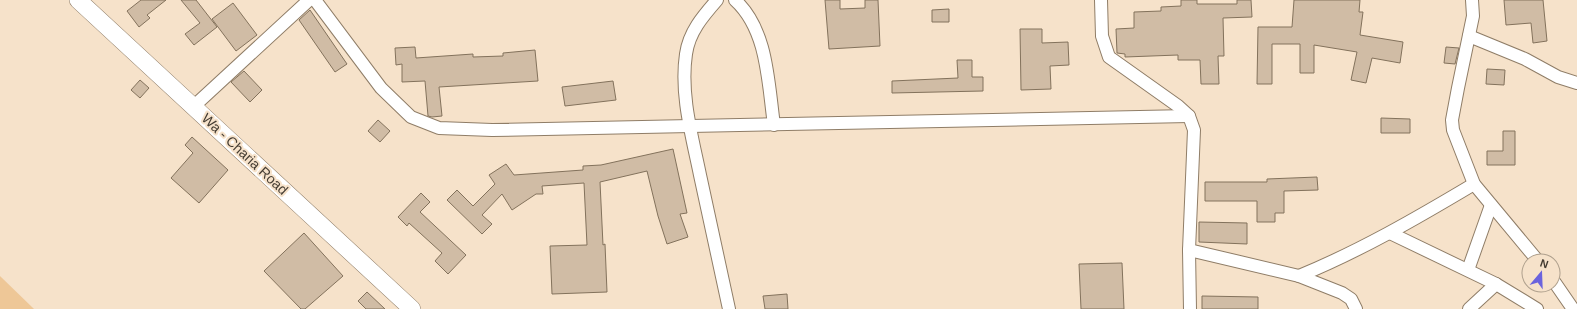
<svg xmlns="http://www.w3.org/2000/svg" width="1577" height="309" font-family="Helvetica,sans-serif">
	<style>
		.green { fill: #eec797 }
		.building { fill: #d0bca5; stroke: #83725c }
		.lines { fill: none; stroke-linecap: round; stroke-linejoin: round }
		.street-casing { stroke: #8f7d67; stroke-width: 14 }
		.secondary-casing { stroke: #8f7d67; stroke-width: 18 }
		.street { stroke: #fff; stroke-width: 12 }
		.secondary { stroke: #fff; stroke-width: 17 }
		.labels { text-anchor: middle; stroke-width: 4; stroke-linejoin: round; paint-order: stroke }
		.street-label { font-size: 14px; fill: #443c32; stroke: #f6e2ca }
	</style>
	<rect width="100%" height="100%" fill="#f6e2ca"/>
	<!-- green -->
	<path class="green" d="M0 276 34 309H0Z"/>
	<!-- building -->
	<g class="building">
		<path d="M141 0H166L147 15 150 18 139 27 127 11Z"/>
		<path d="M181 0H196L217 27 194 45 185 34 200 23Z"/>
		<path d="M825 0H840V9L865 8V0H878L880 46 829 49Z"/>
		<path d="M1181 0H1197V4H1237V0H1251L1252 17 1223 18 1224 56H1218L1219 84H1201L1200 60H1178V55L1125 57V54L1117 53 1116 29 1134 28V12L1161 11V7L1181 6Z"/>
		<path d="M1294 0H1360L1359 12H1363L1360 35 1403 42 1400 63 1372 58 1366 83 1351 80 1357 52 1314 45V73H1300V44H1272V84H1257L1258 27H1292Z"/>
		<path d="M1504 0H1543L1547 41 1533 43 1531 23 1506 25Z"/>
		<path d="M233 3 257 35 236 51 212 19Z"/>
		<path d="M949 9V22H932V10Z"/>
		<path d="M310 10 347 64 335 72 299 20Z"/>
		<path d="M1020 29H1042V43L1068 42 1069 65 1050 66 1051 89 1021 90Z"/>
		<path d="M415 47 416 58 473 54V57L503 56V53L535 50 538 81 439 87 442 116 432 117 428 116 425 81 402 82V64L396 65 395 48Z"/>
		<path d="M1446 47 1459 48 1455 64 1444 63Z"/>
		<path d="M957 60H972V77H983V91L892 93V81L958 78Z"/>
		<path d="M1487 69 1505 70 1504 85 1486 84Z"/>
		<path d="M244 71 262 90 250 102 231 82Z"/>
		<path d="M140 80 149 88 140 98 131 90Z"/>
		<path d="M613 81 616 100 565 106 562 87Z"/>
		<path d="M1381 118 1410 119V133H1381Z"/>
		<path d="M378 120 390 131 380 142 368 131Z"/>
		<path d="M1503 131H1515V165H1487V151H1503Z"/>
		<path d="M192 137 228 170 199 203 171 178 193 153 185 145Z"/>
		<path d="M673 149 687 213 680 214 688 237 667 244 658 216 647 171 600 182 603 245 605 244 607 292 552 294 550 246 587 245 584 183 542 186 543 194H536L512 210 502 194 482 215 492 224 482 234 447 200 457 190 473 206 495 184 489 175 506 164 514 175 583 170V166L601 165Z"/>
		<path d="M1317 177 1318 190 1284 191V213H1275V222H1257V201H1205V182H1267V179Z"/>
		<path d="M421 193 430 202 420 212 466 255 448 274 435 261 442 253 409 223 407 226 398 217Z"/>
		<path d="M1199 222 1247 223V244L1199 242Z"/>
		<path d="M304 233 343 276 305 309H301L264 271Z"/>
		<path d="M1122 263 1124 309H1081L1079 264Z"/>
		<path d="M367 292 385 309H366L358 301Z"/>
		<path d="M787 294 788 309H765L763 296Z"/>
		<path d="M1202 296 1258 297V309H1202Z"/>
	</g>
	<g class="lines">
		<!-- street casing -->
		<g class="street-casing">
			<g id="street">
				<path d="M315 0 381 88 411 117 439 128 492 130 1189 116"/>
				<path d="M717 0C703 16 689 32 686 54 680 94 692 136 700 175 710 220 719 264 729 309"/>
				<path d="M735 0C768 30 768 83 774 125"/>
				<path d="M1101 0 1102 36 1109 57 1178 106 1189 116 1194 130 1189 250 1190 309"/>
				<path d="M1472 0 1473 16 1458 88 1452 120 1453 130 1474 184 1538 261"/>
				<path d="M1469 36 1525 59 1558 77 1577 83"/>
				<path d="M193 107 309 0"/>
				<path d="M1390 233 1496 284 1537 309"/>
				<path d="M1189 250 1299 276 1342 293 1351 299 1356 309"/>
				<path d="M1468 270 1491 205"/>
				<path d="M1299 276C1360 251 1417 218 1474 184"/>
				<path d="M1553 280 1573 309"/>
				<path d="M1469 309 1496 284"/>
			</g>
		</g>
		<!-- secondary casing -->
		<g class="secondary-casing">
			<path id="secondary" d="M78 0 412 309"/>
		</g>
		<!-- street -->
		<use href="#street" class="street"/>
		<!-- secondary -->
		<use href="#secondary" class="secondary"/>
	</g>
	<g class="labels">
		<!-- street labels -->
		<g class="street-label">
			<text transform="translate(245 154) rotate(43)" y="5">Wa - Charia Road</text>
		</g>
	</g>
	<!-- north arrow -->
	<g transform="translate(1541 273) rotate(19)"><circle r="19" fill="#f6e2ca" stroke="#afa08d"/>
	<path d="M0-3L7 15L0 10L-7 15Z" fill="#6b63dd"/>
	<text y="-6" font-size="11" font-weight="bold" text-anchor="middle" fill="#443c32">N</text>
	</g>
</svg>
